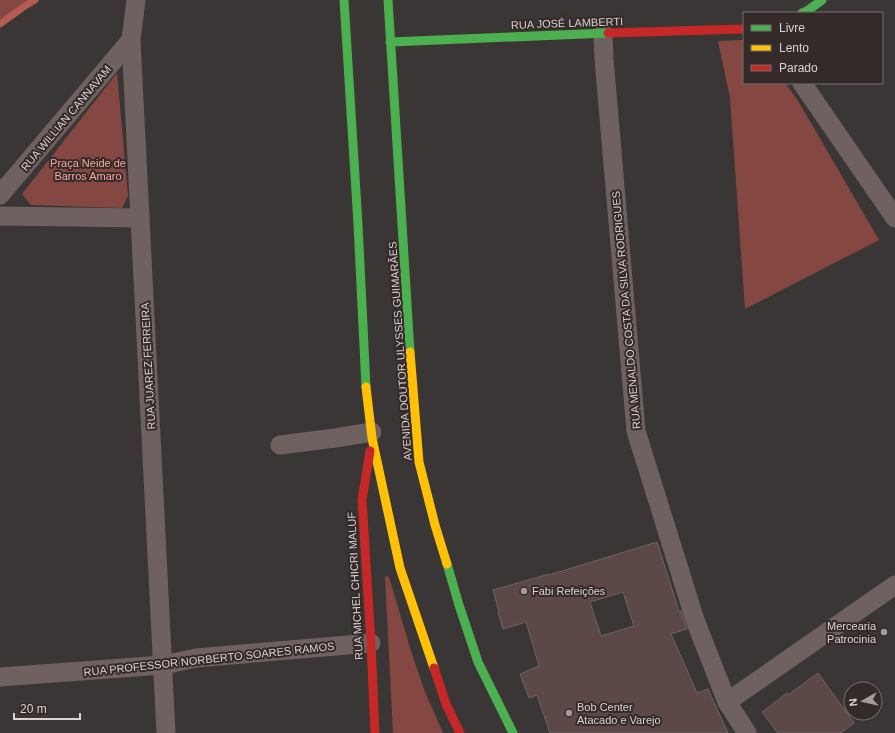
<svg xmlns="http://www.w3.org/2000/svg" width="895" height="733" font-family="Helvetica,sans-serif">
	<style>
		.green { fill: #854742 }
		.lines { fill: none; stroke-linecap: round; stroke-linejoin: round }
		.stream { stroke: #b35b54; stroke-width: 7 }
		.building { fill: #5c4847; stroke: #6b6666; fill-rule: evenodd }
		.street { stroke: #6f6160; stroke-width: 19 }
		.fast { stroke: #4caf50; stroke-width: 9 }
		.slow { stroke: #ffc107; stroke-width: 9 }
		.jam { stroke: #c62828; stroke-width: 9 }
		.poi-dot { fill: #a29c9b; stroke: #342a29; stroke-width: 1.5 }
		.labels { text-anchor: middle; stroke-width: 4; stroke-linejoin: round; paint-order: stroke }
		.street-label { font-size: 11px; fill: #dad3d2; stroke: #342a29 }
		.park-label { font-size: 11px; fill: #f7aaa1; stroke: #342a29 }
		.poi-label { font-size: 11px; fill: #dad3d2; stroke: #342a29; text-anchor: start }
	</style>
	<rect width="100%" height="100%" fill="#3b3636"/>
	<!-- green -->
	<g class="green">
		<path d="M0 0H37L0 25Z"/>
		<path d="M742 40 744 41V83H785L797 99 879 240 745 309 730 98 718 41Z"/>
		<path d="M117 73 128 196 122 208 31 205 22 194Z"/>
		<path d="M385 576 389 577 411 651 425 692 443 733H393Z"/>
	</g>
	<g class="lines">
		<!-- stream -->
		<path class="stream" d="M0 24 25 6 35 0"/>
	</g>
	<!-- building -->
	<g class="building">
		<path d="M657 542 679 611H681L687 629 671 634 697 693 708 689 728 733H550L537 695 529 698 520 674 539 666 526 622 503 629 498 612H499L493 590 549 574V575ZM623 592 634 626 601 636 590 602Z"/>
		<path d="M818 673 854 723 841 733H778L762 712 787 693 788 695Z"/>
	</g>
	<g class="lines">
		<!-- street -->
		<g class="street">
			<path d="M136 0 131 40 166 733"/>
			<path d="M603 34 604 59 636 431 695 620 727 702 747 733"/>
			<path d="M802 83 895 218"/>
			<path d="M0 195 131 40"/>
			<path d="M0 216 140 218"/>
			<path d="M280 445 335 438 372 432"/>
			<path d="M0 677 163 665 196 658 371 643"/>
			<path d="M727 702 895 585"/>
		</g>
		<!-- fast -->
		<g class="fast">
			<path d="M344 0 358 224 366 387"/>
			<path d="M388 0 410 352"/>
			<path d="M802 13 807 11 822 0"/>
			<path d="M390 42 608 33"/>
			<path d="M447 564 459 605 478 662 513 733"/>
		</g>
		<!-- slow -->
		<g class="slow">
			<path d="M410 352 419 462 435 525 447 564"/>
			<path d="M366 387 372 438 400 568 434 668"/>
		</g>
		<!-- jam -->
		<g class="jam">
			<path d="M608 33 744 29"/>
			<path d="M370 451 362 500 371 643 375 733"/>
			<path d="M434 668 446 704 460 733"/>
		</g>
	</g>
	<!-- markers -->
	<g class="poi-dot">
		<circle cx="524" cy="591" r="4"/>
		<circle cx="884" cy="632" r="4"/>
		<circle cx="569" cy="713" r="4"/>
	</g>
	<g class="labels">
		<!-- street labels -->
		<g class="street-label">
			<text transform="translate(567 23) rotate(-2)" y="4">RUA JOSÉ LAMBERTI</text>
			<text transform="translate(66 118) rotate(-50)" y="4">RUA WILLIAN CANNAVAM</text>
			<text transform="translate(626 310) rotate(-95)" y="4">RUA MENALDO COSTA DA SILVA RODRIGUES</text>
			<text transform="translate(400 351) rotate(-94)" y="4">AVENIDA DOUTOR ULYSSES GUIMARÃES</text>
			<text transform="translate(148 366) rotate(-93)" y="4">RUA JUAREZ FERREIRA</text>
			<text transform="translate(355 586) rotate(-93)" y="4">RUA MICHEL CHICRI MALUF</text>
			<text transform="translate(209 659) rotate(-6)" y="4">RUA PROFESSOR NORBERTO SOARES RAMOS</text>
		</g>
		<!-- park labels -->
		<g class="park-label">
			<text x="88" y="167">Praça Neide de<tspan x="88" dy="13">Barros Amaro</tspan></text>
		</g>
		<!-- poi labels -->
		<g class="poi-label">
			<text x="532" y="595">Fabi Refeições</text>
			<text x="876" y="630" text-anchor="end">Mercearia<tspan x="876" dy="13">Patrocinia</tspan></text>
			<text x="577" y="711">Bob Center<tspan x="577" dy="13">Atacado e Varejo</tspan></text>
		</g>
	</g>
	<!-- legend -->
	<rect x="743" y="12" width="140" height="72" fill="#342a29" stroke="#766e6d"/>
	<rect x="751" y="25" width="20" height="6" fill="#4caf50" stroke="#766e6d"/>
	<text x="779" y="32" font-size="12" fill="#dad3d2">Livre</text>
	<rect x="751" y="45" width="20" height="6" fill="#ffc107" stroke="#766e6d"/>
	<text x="779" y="52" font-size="12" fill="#dad3d2">Lento</text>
	<rect x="751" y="65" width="20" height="6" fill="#c62828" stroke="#766e6d"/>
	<text x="779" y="72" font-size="12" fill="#dad3d2">Parado</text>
	<!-- north arrow -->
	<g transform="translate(863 701) rotate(262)"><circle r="19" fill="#342a29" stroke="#766e6d"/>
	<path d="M0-3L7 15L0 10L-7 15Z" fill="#a29c9b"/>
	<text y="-6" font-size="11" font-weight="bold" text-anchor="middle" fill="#dad3d2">N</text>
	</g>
	<!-- scale -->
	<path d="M14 713v6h66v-6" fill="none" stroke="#dad3d2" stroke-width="2"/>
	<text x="20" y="713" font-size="12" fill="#dad3d2" stroke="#342a29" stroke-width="3" paint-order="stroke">20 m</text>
</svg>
